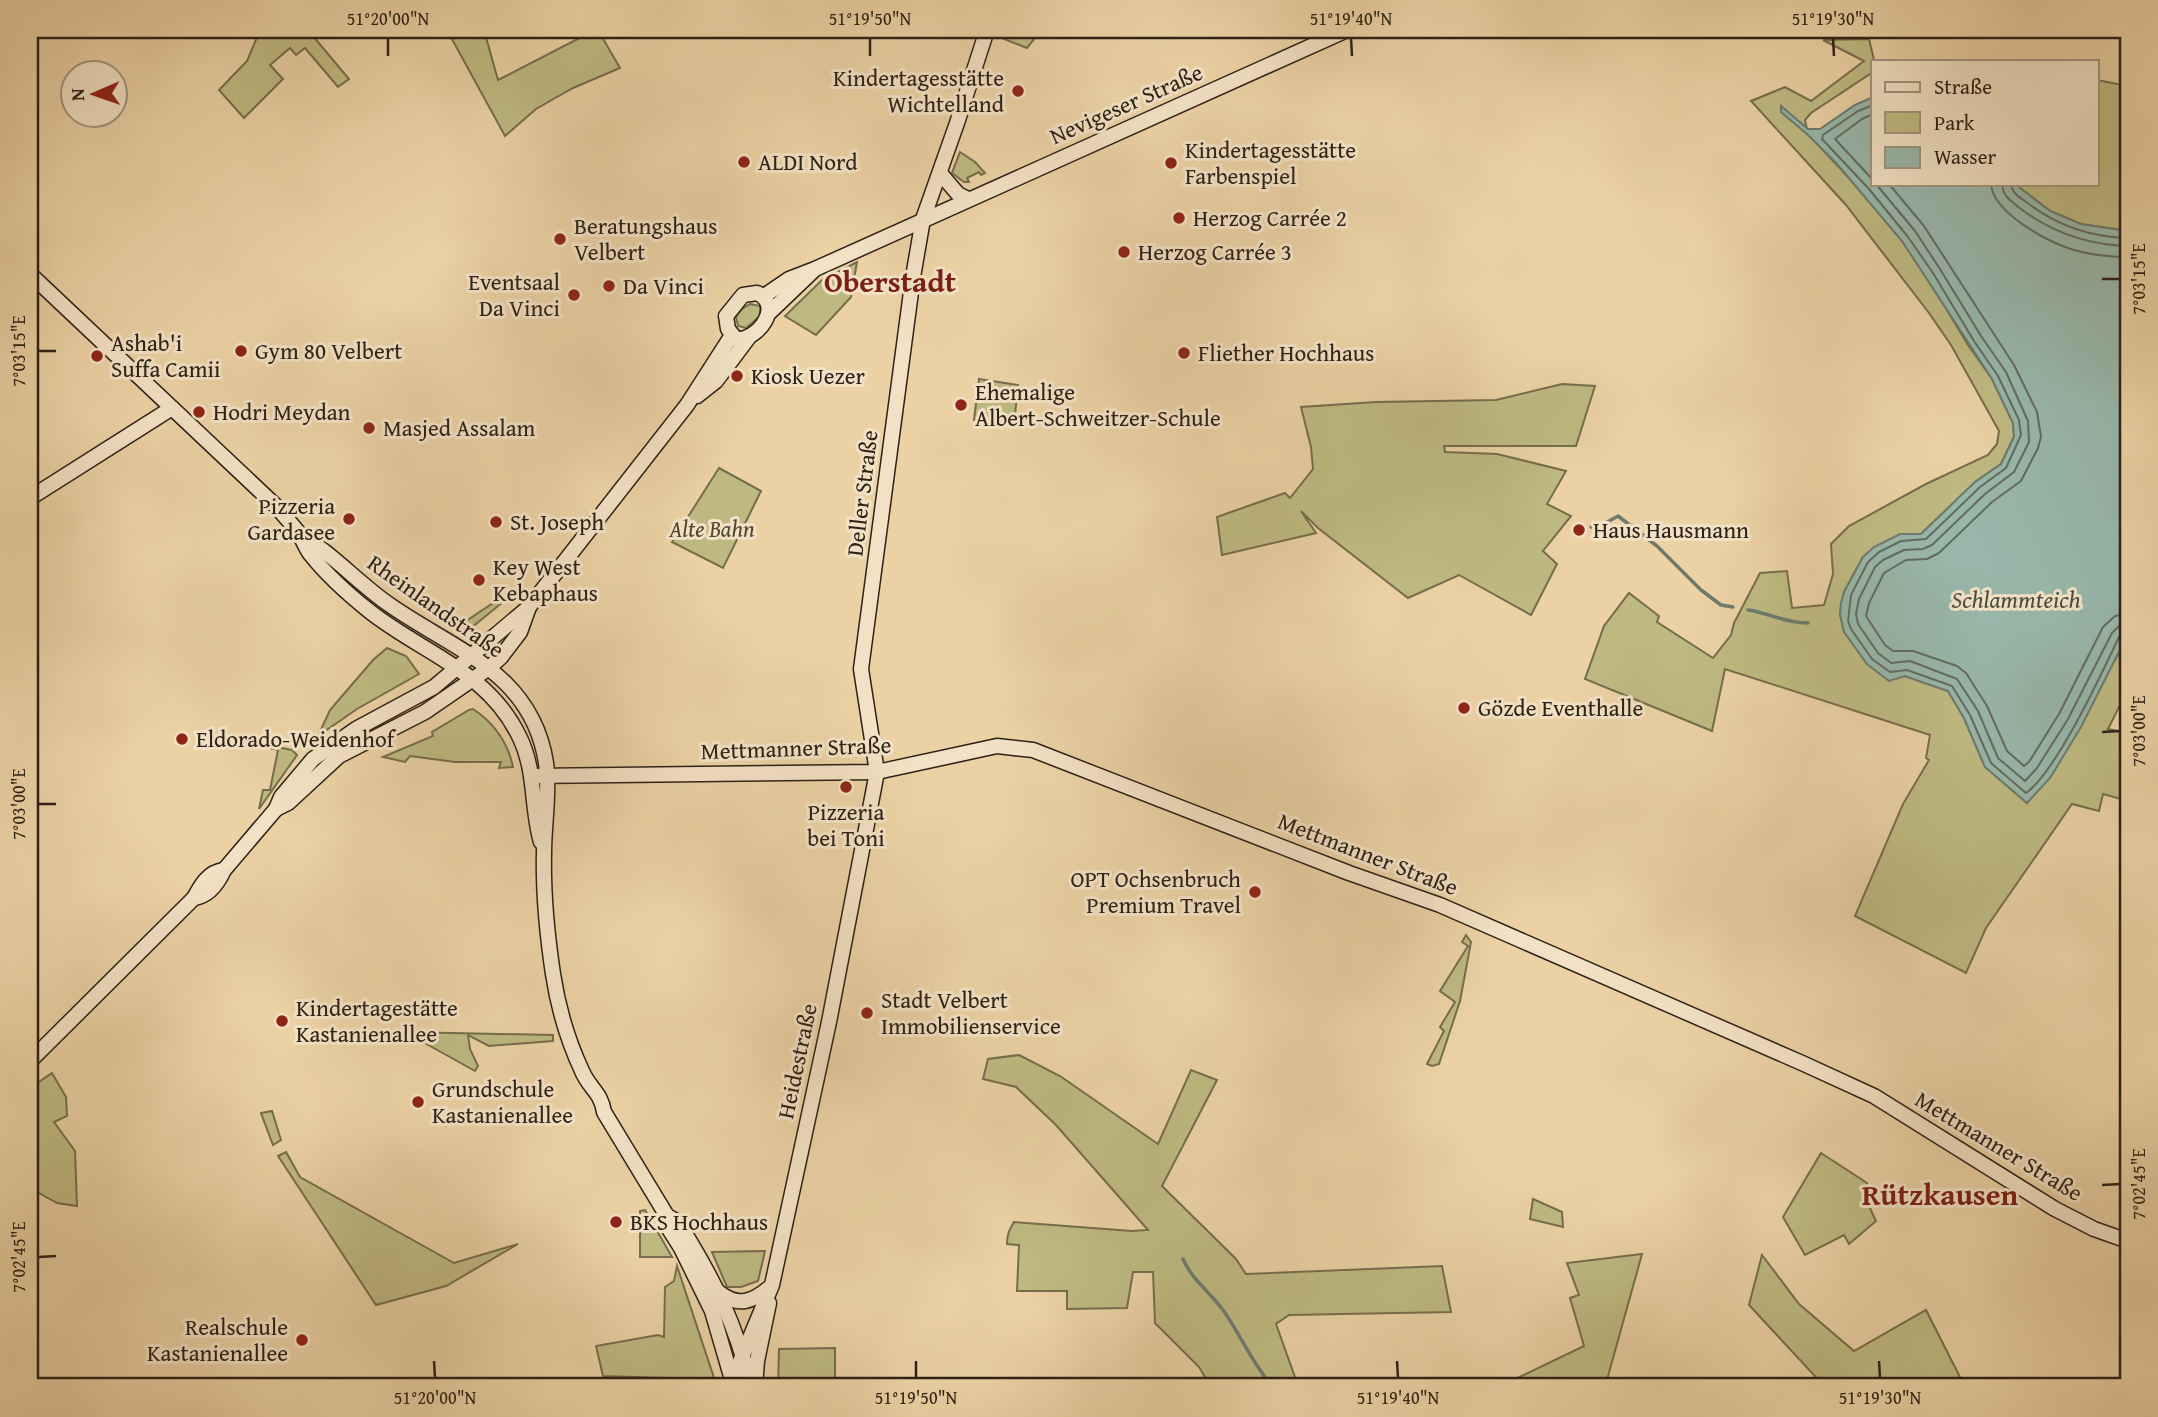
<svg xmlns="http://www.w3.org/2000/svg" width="2158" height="1417" font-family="'Gentium Book Plus',serif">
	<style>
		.green { fill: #beb981; stroke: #756d4c; stroke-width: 2 }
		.water { fill: #98b7aa; stroke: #6d7b6f; stroke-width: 2 }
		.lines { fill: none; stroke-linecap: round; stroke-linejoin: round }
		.shore { stroke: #626c60; stroke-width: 2 }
		.stream { stroke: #6d7b6f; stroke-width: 3.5 }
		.secondary-casing { stroke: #2c2116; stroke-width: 17 }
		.secondary { stroke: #f2e1c4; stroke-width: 14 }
		.ticks { fill: none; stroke: #2c2116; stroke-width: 2.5 }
		.poi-dot { fill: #8f2418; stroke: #f2e1c4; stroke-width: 2.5 }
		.labels { text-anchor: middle; stroke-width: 6; stroke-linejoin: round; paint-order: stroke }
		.poi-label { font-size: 23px; fill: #2c2116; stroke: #f2e1c4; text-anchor: start }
		.street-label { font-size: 23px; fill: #2c2116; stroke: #f2e1c4 }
		.park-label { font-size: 23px; font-style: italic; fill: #504731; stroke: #f2e1c4 }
		.water-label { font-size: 24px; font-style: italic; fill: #4c4e42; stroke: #f2e1c4 }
		.district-label { font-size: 30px; font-weight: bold; fill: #7a1f14; stroke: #f2e1c4 }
		.neatline { fill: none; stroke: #2c2116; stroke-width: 2.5 }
		.ticks-label { font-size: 18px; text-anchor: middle; fill: #2c2116 }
	</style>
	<rect width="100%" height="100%" fill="#ebd1a4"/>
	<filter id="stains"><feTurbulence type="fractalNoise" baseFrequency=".00286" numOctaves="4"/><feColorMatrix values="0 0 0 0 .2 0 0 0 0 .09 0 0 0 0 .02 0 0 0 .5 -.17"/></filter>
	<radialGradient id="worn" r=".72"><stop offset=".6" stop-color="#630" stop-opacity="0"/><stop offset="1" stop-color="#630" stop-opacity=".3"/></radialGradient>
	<!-- green -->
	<g class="green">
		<path d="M254 30H308L349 79 338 87 305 48 296 55 290 48 270 65 283 79 244 118 219 90 247 61 258 35Z"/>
		<path d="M447 30H484L498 80 595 30H598L620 68 573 88 536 109 505 136Z"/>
		<path d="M1001 30H1041L1027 48 999 37Z"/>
		<path d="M1869 39 1874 60 1884 61H1873V72L1811 113 1805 120 1808 134 1863 193 1902 241 1927 277 1968 345 1992 379 2013 423 2014 437 2001 464 1975 482 1921 534H1900L1863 557 1844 592 1840 614 1844 632 1905 676 1948 691 1964 718 1985 767 2027 803 2121 650 2128 634V689L2108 729 2128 733V801L2103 794 2099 811 2072 804 1986 928 1966 973 1855 916 1903 804 1929 760 1926 758 1930 735 1725 669 1712 731 1585 679 1604 626 1629 593 1659 616 1657 622 1713 658 1731 635 1734 623 1760 573 1787 571 1792 608 1824 605 1833 574 1831 544 1849 526 1926 484 1988 455 1997 444 1999 431 1951 345 1929 313 1846 205 1751 101 1785 87 1811 101 1864 61 1823 40Z"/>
		<path d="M2097 80 2128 86V231L2081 224 2050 211 2015 184H2097Z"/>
		<path d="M960 152 975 162 985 173 981 175 979 172 967 178 969 182H964L952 173Z"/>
		<path d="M857 262 851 297 816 335 785 316 822 280Z"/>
		<path d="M750 304 760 306V316L746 328 738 326 736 317 742 309Z"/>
		<path d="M979 379 1018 385 1014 425 974 420Z"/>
		<path d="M1562 384 1595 386 1576 446H1444L1445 452 1497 454 1566 471 1547 504 1571 516 1543 551 1557 564 1531 615 1459 575 1408 598 1318 528 1301 511 1316 533 1222 555 1217 517 1285 493 1290 498 1313 469 1311 447 1301 407 1376 402 1496 400Z"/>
		<path d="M719 468 761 491 723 568 672 542Z"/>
		<path d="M496 601 503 602 471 628H464L454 620V616L466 621Z"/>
		<path d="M387 648 406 656 419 674 357 709 318 736 330 710 373 660Z"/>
		<path d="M473 709C494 723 508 743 513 767L499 768 501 762H455L410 756 405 762 383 757 433 736 432 732 469 710Z"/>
		<path d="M272 746 292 750 297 755 259 809 263 790H270L278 750 270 748Z"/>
		<path d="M1466 935 1471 942 1460 1001 1439 1064 1432 1066 1427 1064 1444 1031 1440 1027 1455 1002 1440 991 1468 946 1462 942Z"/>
		<path d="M405 1032 553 1035V1041L489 1046 468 1035 470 1049 478 1066 475 1071Z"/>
		<path d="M1019 1055 1060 1076 1158 1144 1191 1070 1217 1080 1162 1186 1236 1259 1246 1274 1442 1266 1451 1312 1289 1315 1276 1324 1295 1377 1302 1387H1211L1199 1367 1155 1323 1153 1272H1133L1127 1308 1067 1309V1291H1017L1019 1245 1007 1244C1007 1235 1009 1230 1014 1222L1132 1231 1148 1230 1056 1125 1016 1087 983 1079 988 1059Z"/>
		<path d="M52 1073 66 1097 67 1116 54 1122 75 1151 77 1206 57 1203 30 1188V1088Z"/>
		<path d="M272 1111 281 1140 273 1145 261 1113Z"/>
		<path d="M286 1152 300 1177 454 1263 518 1244 446 1286 376 1305 278 1156Z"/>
		<path d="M1821 1153 1867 1183C1865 1198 1869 1207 1876 1221L1849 1244 1844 1235 1805 1255 1783 1217Z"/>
		<path d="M1533 1199 1562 1212 1563 1227 1530 1219Z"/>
		<path d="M645 1210 672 1257H640V1211Z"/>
		<path d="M765 1251 758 1281 741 1287H727L712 1252Z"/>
		<path d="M1642 1254 1605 1387H1499L1584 1346 1570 1298 1579 1295 1567 1263Z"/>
		<path d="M1762 1255 1799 1304 1854 1351 1926 1310 1965 1387H1825L1749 1305Z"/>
		<path d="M677 1266 717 1387H702L700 1379 603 1376 596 1346 658 1335 664 1337 665 1287 674 1281Z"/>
		<path d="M835 1348V1387H778L779 1349Z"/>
	</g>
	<!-- water -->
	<path class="water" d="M1873 97V184H2015L2050 211 2081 224 2128 231V634L2081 727 2050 778 2027 803 1985 767 1964 718 1948 691 1905 676 1889 681 1867 664 1844 632 1840 614 1841 603 1844 592 1863 557 1874 547 1900 534H1921L1975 482 2001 464 2014 437 2013 423 1992 379 1902 241 1837 164 1808 135 1781 112V106L1808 129H1820L1855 105Z"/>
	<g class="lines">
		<!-- shore -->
		<g class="shore">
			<path d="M1873 105 1858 111 1823 135 1822 139 1869 189 1908 237 1933 273 1974 341 1998 376 2019 420 2021 435 2006 468 1980 487 1926 539 1901 541 1879 552 1868 562 1851 595 1848 621 1851 629 1872 659 1890 672 1907 670 1952 686 1970 715 1991 763 2026 793C2056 772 2102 673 2119 637L2128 633"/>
			<path d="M1873 114 1862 119 1835 139 1873 180"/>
			<path d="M1876 184 1915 231 1940 269 1981 336 2006 372 2028 421 2029 442 2014 472 1985 494 1932 545 1923 549 1904 550 1883 560 1875 567 1859 599 1856 614 1858 624 1878 653 1891 663 1910 661 1957 679 1978 711 1998 758 2025 781 2037 768 2068 719 2112 633 2119 626 2128 624"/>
			<path d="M1889 184 1924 226 2014 365 2037 412 2041 437 2038 448 2021 481 1992 502 1939 553 1927 559 1906 560 1884 573 1869 603 1866 616 1885 645 1893 651H1913L1957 666 1966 673 1987 706 2007 751 2024 766 2029 762 2059 714 2103 627 2115 616 2128 614"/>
			<path d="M1991 184C1993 213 2048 242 2074 250 2091 255 2110 257 2128 257"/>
			<path d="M2002 184C2003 197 2011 201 2021 209 2053 233 2088 245 2128 246"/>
			<path d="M2011 184C2012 194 2021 198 2029 204 2058 226 2091 237 2128 238"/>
		</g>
		<!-- stream -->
		<g class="stream">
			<path d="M1591 527 1602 525 1618 516 1657 546 1701 590 1721 605 1733 607"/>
			<path d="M1748 610C1770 613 1784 623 1808 623"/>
			<path d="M1183 1259C1193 1281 1209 1291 1223 1310 1241 1335 1252 1364 1273 1387"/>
		</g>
		<!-- secondary casing -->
		<g class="secondary-casing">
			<g id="secondary">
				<path d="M940 173 958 194 968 199"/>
				<path d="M30 274 277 507C284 516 291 523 298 532 303 539 305 548 311 555 327 575 348 594 368 610 421 653 488 670 520 738 536 771 531 808 541 842"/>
				<path d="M757 293C784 305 758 341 736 339L728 329 726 316 743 295Z"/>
				<path d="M764 296 789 279 815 269 1347 30"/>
				<path d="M768 314 813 271"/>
				<path d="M697 396 716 381 749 337"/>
				<path d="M30 498 172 408"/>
				<path d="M299 534C332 553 356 581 387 603 451 649 532 671 546 763 550 793 544 823 544 853 543 894 547 934 553 974 558 1007 568 1041 582 1071 589 1088 601 1092 604 1112L667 1216 669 1229 681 1248 712 1311 733 1383"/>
				<path d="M532 776 877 772 997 746 1033 750 1349 873 1440 905 1802 1063 1874 1096 2055 1209 2094 1229 2128 1241"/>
				<path d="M276 809 288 803 339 756 425 712 489 668 501 657 520 632 529 607"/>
				<path d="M194 898C209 896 218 883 224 870L276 809 281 797 313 759 356 729 434 687 529 607 687 405 732 335"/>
				<path d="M30 1061 194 898C201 885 208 872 224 870"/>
				<path d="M667 1216 678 1222C713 1278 736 1323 751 1387"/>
				<path d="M720 1293C738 1307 752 1302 769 1288"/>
				<path d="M732 1381 772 1285 829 1022 877 772 861 669 913 277 923 219 957 123 987 30"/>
				<path d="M755 1387 757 1361 769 1303"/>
			</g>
		</g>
		<!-- secondary -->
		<use href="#secondary" class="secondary"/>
	</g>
	<!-- ticks -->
	<path class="ticks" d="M388 38V56M870 38V56M1351 38 1352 56M1833 38 1834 56M2102 279H2120M38 351H56M2102 732 2120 731M38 804H56M2102 1185 2120 1184M38 1257 56 1256M434 1361 435 1378M916 1361V1378M1397 1361 1398 1378M1879 1361 1880 1378"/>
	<!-- markers -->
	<g class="poi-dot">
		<circle cx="1018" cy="91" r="7"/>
		<circle cx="744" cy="162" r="7"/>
		<circle cx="1171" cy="163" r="7"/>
		<circle cx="1179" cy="218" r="7"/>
		<circle cx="560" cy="239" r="7"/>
		<circle cx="1124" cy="252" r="7"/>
		<circle cx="609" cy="286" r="7"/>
		<circle cx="574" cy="295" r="7"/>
		<circle cx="241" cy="351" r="7"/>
		<circle cx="1184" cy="353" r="7"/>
		<circle cx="97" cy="356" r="7"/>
		<circle cx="737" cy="376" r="7"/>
		<circle cx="961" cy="405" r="7"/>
		<circle cx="199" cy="412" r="7"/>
		<circle cx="369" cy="428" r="7"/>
		<circle cx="349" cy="519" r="7"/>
		<circle cx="496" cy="522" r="7"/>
		<circle cx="1579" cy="530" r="7"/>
		<circle cx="479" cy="580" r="7"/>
		<circle cx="1464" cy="708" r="7"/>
		<circle cx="182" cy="739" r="7"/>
		<circle cx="846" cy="787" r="7"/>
		<circle cx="1255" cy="892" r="7"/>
		<circle cx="867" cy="1013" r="7"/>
		<circle cx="282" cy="1021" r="7"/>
		<circle cx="418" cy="1102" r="7"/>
		<circle cx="616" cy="1222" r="7"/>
		<circle cx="302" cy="1340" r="7"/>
	</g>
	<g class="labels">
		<!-- poi labels -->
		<g class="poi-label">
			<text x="1004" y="86" text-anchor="end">Kindertagesstätte<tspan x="1004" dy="26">Wichtelland</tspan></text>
			<text x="1185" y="158">Kindertagesstätte<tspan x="1185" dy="26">Farbenspiel</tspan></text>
			<text x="758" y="170">ALDI Nord</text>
			<text x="1193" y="226">Herzog Carrée 2</text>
			<text x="574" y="234">Beratungshaus<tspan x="574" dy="26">Velbert</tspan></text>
			<text x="1138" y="260">Herzog Carrée 3</text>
			<text x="560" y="290" text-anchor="end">Eventsaal<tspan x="560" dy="26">Da Vinci</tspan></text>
			<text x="623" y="294">Da Vinci</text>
			<text x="111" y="351">Ashab'i<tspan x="111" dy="26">Suffa Camii</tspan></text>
			<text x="255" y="359">Gym 80 Velbert</text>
			<text x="1198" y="361">Fliether Hochhaus</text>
			<text x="751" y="384">Kiosk Uezer</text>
			<text x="975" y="400">Ehemalige<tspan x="975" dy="26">Albert-Schweitzer-Schule</tspan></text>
			<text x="213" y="420">Hodri Meydan</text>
			<text x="383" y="436">Masjed Assalam</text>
			<text x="335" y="514" text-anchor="end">Pizzeria<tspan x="335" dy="26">Gardasee</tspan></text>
			<text x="510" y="530">St. Joseph</text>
			<text x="1593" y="538">Haus Hausmann</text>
			<text x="493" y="575">Key West<tspan x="493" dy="26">Kebaphaus</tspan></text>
			<text x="1478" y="716">Gözde Eventhalle</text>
			<text x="196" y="747">Eldorado-Weidenhof</text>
			<text x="846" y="820" text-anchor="middle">Pizzeria<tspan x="846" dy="26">bei Toni</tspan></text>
			<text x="1241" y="887" text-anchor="end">OPT Ochsenbruch<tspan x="1241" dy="26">Premium Travel</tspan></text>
			<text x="881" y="1008">Stadt Velbert<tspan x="881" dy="26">Immobilienservice</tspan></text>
			<text x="296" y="1016">Kindertagestätte<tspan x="296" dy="26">Kastanienallee</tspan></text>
			<text x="432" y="1097">Grundschule<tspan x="432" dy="26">Kastanienallee</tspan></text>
			<text x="630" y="1230">BKS Hochhaus</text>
			<text x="288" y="1335" text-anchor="end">Realschule<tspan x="288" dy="26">Kastanienallee</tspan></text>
		</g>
		<!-- street labels -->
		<g class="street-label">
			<text transform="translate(1126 104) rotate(-24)" y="8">Nevigeser Straße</text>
			<text transform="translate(862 493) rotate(-83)" y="8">Deller Straße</text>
			<text transform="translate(436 606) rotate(35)" y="8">Rheinlandstraße</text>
			<text transform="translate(796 748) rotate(-2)" y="8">Mettmanner Straße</text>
			<text transform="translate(1368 854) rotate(21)" y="8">Mettmanner Straße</text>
			<text transform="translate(797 1061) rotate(-78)" y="8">Heidestraße</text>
			<text transform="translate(1999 1146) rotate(31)" y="8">Mettmanner Straße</text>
		</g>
		<!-- park labels -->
		<g class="park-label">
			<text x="712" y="537">Alte Bahn</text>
		</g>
		<!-- water labels -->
		<g class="water-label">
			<text x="2016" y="608">Schlammteich</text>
		</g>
		<!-- district labels -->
		<g class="district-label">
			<text x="890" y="292">Oberstadt</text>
			<text x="1940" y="1205">Rützkausen</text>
		</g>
	</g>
	<!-- margin -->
	<rect width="2158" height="1417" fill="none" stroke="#ebd1a4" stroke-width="77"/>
	<!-- legend -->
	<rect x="1871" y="60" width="228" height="126" fill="#f2e1c4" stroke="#a3947e" stroke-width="2"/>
	<rect x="1885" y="82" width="35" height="10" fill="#f2e1c4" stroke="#a3947e" stroke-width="2"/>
	<text x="1934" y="94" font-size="21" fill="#2c2116">Straße</text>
	<rect x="1885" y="112" width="35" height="21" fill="#beb981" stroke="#a3947e" stroke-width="2"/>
	<text x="1934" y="130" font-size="21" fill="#2c2116">Park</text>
	<rect x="1885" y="147" width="35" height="21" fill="#98b7aa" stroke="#a3947e" stroke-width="2"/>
	<text x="1934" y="164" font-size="21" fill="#2c2116">Wasser</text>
	<!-- north arrow -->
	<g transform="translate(94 94) rotate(268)"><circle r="33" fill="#f2e1c4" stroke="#a3947e" stroke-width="2"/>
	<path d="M0-5L12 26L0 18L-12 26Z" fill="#8f2418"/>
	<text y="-10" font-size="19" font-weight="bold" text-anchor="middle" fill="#2c2116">N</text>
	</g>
	<rect x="38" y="38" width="2082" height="1340" class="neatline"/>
	<g class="ticks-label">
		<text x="388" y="25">51°20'00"N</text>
		<text x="870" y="25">51°19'50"N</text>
		<text x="1351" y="25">51°19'40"N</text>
		<text x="1833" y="25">51°19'30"N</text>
		<text transform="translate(2139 279) rotate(-90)" y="6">7°03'15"E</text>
		<text transform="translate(19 351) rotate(-90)" y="6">7°03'15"E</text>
		<text transform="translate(2139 731) rotate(-90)" y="6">7°03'00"E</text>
		<text transform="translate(19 804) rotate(-90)" y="6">7°03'00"E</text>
		<text transform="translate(2139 1184) rotate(-90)" y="6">7°02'45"E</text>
		<text transform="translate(19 1257) rotate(-90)" y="6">7°02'45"E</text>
		<text x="435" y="1404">51°20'00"N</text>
		<text x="916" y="1404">51°19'50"N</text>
		<text x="1398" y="1404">51°19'40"N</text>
		<text x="1880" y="1404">51°19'30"N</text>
	</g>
	<rect width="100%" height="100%" filter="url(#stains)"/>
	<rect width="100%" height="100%" fill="url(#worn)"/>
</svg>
